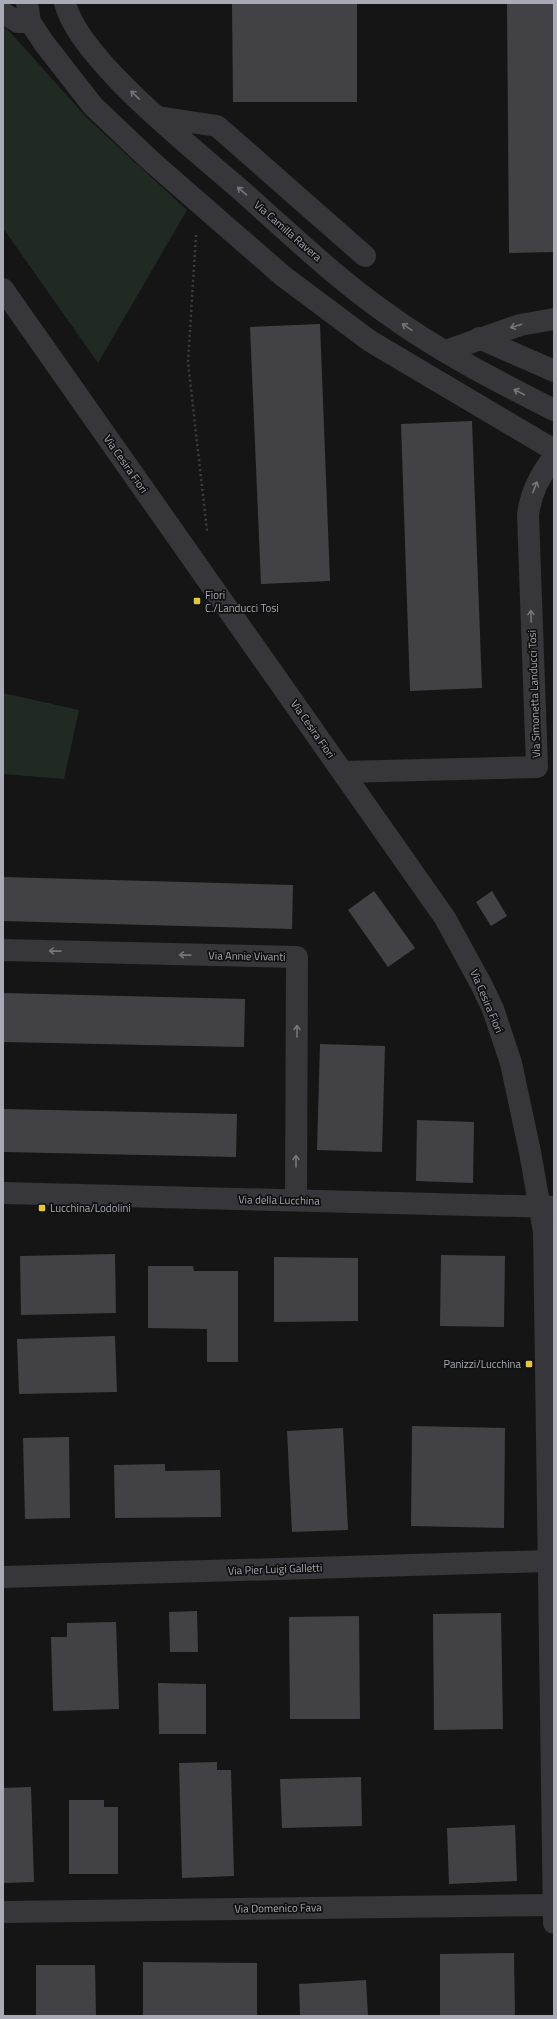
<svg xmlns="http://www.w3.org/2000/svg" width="557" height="2019" font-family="'Titillium Web',sans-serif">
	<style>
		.green { fill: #212923 }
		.building { fill: #424246 }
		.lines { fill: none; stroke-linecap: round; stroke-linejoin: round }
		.path { stroke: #3c3d42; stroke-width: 2.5; stroke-dasharray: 2 3; stroke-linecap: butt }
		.minor { stroke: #36363b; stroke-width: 22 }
		.oneway { stroke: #75767e }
		.poi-dot { fill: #e2c541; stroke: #101011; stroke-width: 1.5 }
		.labels { text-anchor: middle; stroke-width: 3.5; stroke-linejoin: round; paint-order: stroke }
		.street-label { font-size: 11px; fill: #a8aab5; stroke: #101011 }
		.poi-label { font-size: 11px; fill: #a8aab5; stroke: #101011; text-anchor: start }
	</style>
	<rect width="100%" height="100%" fill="#151516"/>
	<!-- green -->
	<g class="green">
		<path d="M3 26 10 32 88 119 187 210 98 363 3 228Z"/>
		<path d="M3 693 79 710 64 779 3 774Z"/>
	</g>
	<!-- building -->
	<g class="building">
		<path d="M232 3H357V102H233Z"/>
		<path d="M507 3H554V252L509 253Z"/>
		<path d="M320 324 330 581 261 584 250 327Z"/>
		<path d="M472 421 482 688 410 691 401 424Z"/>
		<path d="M3 877 293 885 292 929 3 921Z"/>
		<path d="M374 891 415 948 388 967 348 910Z"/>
		<path d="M492 891 507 916 491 926 476 902Z"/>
		<path d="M3 993 245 999 244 1047 3 1042Z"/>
		<path d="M320 1044 385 1046 382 1152 317 1150Z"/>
		<path d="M3 1109 237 1114 236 1157 3 1152Z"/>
		<path d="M417 1120 474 1122 473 1183 416 1181Z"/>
		<path d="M115 1254 116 1313 21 1315 20 1256Z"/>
		<path d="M441 1255 505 1256 504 1327 440 1326Z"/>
		<path d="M274 1257 358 1258V1321L274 1322Z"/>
		<path d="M148 1266H193L194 1271H238V1362H207V1329L148 1328Z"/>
		<path d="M115 1336 117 1392 19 1394 17 1339Z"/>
		<path d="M412 1426 505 1428 504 1528 411 1526Z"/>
		<path d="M343 1428 348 1530 292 1532 287 1431Z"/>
		<path d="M69 1437 70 1518 25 1519 23 1438Z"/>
		<path d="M165 1464V1471L220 1470 221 1517 115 1518 114 1465Z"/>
		<path d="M197 1611 198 1652H170L169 1612Z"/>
		<path d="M501 1613 503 1729 434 1730 433 1614Z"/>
		<path d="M359 1616 360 1719H290L289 1617Z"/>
		<path d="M116 1622 119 1709 53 1711 51 1637H67V1623Z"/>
		<path d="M158 1683 206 1684V1734H159Z"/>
		<path d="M217 1762V1770H231L234 1876 182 1878 179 1763Z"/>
		<path d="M361 1777 362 1826 282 1828 280 1779Z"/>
		<path d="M31 1787 34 1882 3 1883V1788Z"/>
		<path d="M69 1800H104V1807H118V1874H69Z"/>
		<path d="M515 1825 517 1881 449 1884 447 1828Z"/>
		<path d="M514 1953 515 2016H440V1954Z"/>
		<path d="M143 1962 257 1963V2016H143Z"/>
		<path d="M36 1965H95L96 2016H36Z"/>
		<path d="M366 1980 368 2016H300L299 1984Z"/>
	</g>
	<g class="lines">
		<!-- path -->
		<path class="path" d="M196 235 188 362 207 531"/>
		<!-- minor -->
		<g class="minor">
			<path d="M27 3 30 22 44 43 93 106 151 161 283 276 370 341 554 450"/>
			<path d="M65 3C79 60 197 151 243 192 289 233 335 277 386 313 438 351 497 381 554 410"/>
			<path d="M3 13 18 22H30"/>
			<path d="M158 117 217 126 365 256"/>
			<path d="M3 289 445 918 481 984 493 1009 511 1063 530 1152 544 1232 554 1923"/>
			<path d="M479 338 554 371"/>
			<path d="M446 351 520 325 554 319"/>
			<path d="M343 772 537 767 528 515C531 492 540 475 554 457"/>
			<path d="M3 950 297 957 296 1200"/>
			<path d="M3 1193 554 1207"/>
			<path d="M3 1577 548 1561"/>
			<path d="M3 1912 553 1905"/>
		</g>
	</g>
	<!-- one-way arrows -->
	<defs><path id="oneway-shaft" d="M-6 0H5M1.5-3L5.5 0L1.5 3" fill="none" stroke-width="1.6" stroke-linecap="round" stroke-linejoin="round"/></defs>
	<g class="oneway">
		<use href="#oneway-shaft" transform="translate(135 95) rotate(-136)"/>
		<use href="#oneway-shaft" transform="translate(242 191) rotate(-139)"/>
		<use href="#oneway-shaft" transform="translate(516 326) rotate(163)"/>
		<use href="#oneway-shaft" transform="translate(407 327) rotate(-146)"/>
		<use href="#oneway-shaft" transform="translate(519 392) rotate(-152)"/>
		<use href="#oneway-shaft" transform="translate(535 487) rotate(-69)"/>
		<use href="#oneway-shaft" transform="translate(531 616) rotate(-92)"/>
		<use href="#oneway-shaft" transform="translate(55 951) rotate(-179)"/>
		<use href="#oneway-shaft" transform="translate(185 955) rotate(-179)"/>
		<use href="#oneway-shaft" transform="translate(297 1031) rotate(-90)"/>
		<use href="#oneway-shaft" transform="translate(296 1161) rotate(-90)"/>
	</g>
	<!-- markers -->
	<g class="poi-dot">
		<rect x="193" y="597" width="8" height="8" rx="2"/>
		<rect x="38" y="1204" width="8" height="8" rx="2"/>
		<rect x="525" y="1360" width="8" height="8" rx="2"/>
	</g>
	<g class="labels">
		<!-- street labels -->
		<g class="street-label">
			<text transform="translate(288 231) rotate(41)" y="4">Via Camilla Ravera</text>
			<text transform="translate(126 464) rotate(55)" y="4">Via Cesira Fiori</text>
			<text transform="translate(534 694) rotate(-92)" y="4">Via Simonetta Landucci Tosi</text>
			<text transform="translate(313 729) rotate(55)" y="4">Via Cesira Fiori</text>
			<text transform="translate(247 956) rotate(1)" y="4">Via Annie Vivanti</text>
			<text transform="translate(487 1001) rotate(67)" y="4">Via Cesira Fiori</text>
			<text transform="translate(279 1200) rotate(1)" y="4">Via della Lucchina</text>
			<text transform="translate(275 1569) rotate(-2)" y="4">Via Pier Luigi Galletti</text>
			<text transform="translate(278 1908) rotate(-1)" y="4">Via Domenico Fava</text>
		</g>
		<!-- poi labels -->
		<g class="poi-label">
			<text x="205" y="599">Fiori<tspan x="205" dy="13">C./Landucci Tosi</tspan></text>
			<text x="50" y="1212">Lucchina/Lodolini</text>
			<text x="521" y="1368" text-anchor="end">Panizzi/Lucchina</text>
		</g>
	</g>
	<!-- border -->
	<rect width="557" height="2019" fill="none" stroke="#a8aab5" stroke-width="8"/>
</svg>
